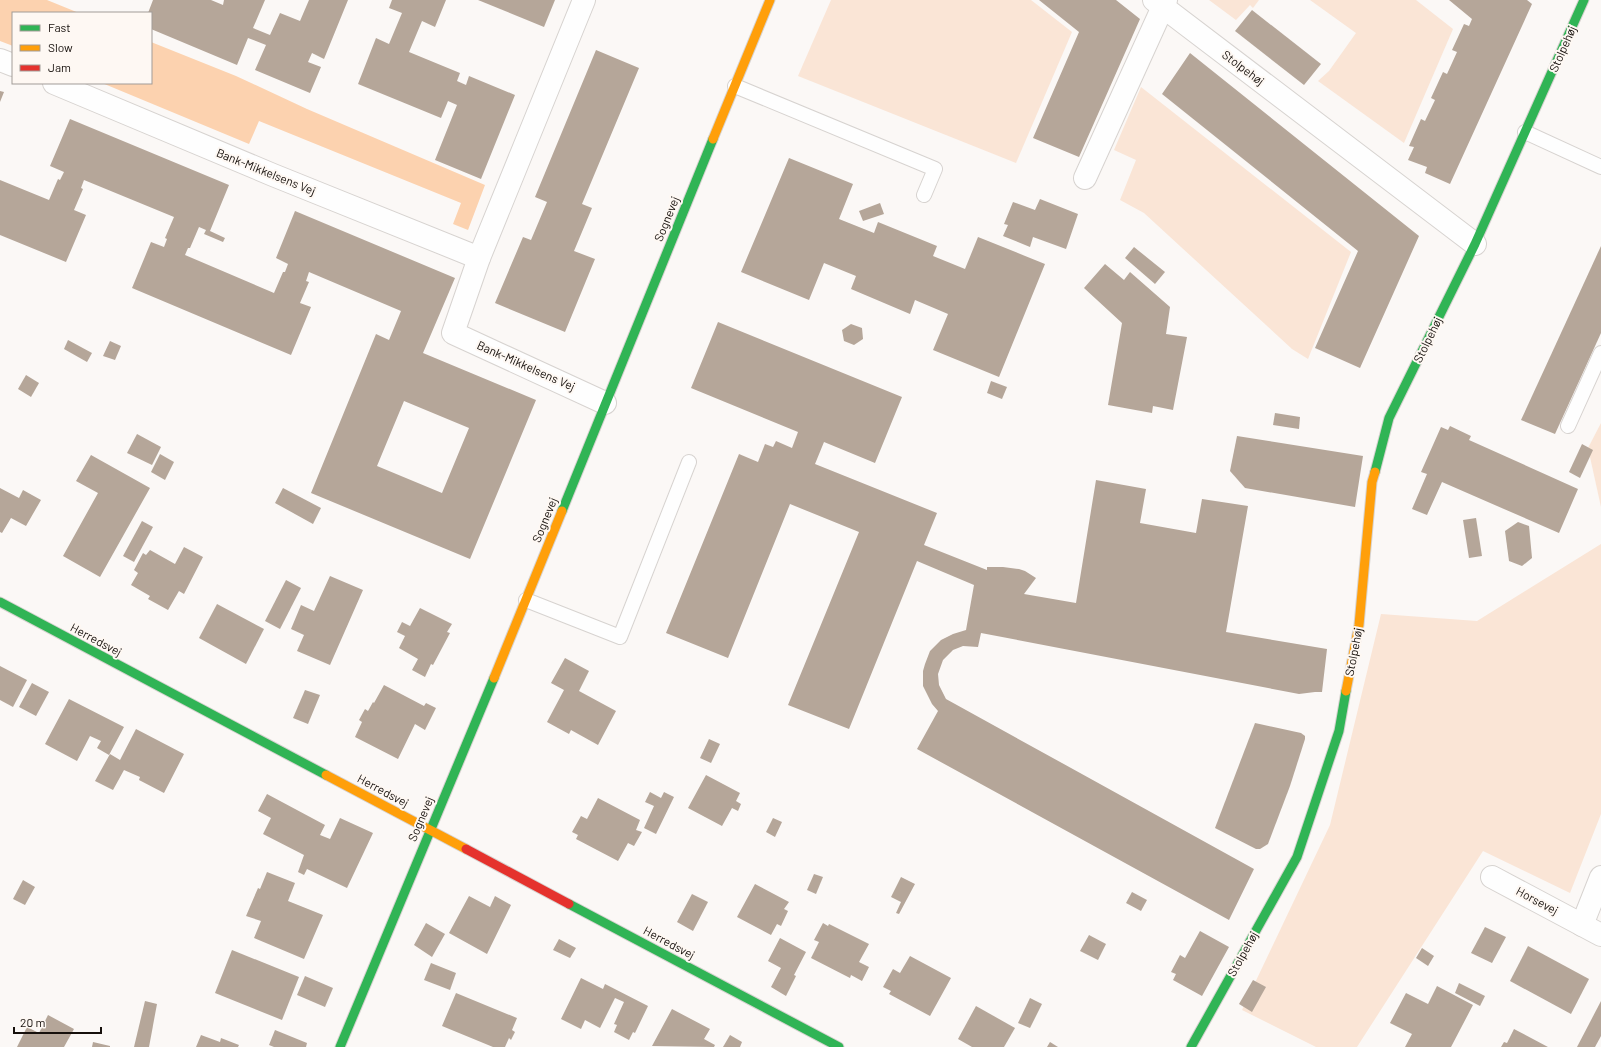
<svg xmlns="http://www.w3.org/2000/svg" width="1601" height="1047" font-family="Barlow,sans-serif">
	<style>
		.green { fill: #fae5d6 }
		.forest { fill: #fcd2af }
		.building { fill: #b5a699; fill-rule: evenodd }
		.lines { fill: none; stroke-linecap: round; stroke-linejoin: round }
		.lane-casing { stroke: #d7d3d0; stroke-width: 16 }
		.street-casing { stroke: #d7d3d0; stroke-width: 24 }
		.fast-casing { stroke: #d7d3d0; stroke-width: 11 }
		.slow-casing { stroke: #d7d3d0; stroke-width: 11 }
		.jam-casing { stroke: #d7d3d0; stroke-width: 11 }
		.lane { stroke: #fefefe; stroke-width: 14 }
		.street { stroke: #fefefe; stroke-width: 22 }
		.fast { stroke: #30b455; stroke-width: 9 }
		.slow { stroke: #ff9f0a; stroke-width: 9 }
		.jam { stroke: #e5322d; stroke-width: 9 }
		.labels { text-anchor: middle; stroke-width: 4; stroke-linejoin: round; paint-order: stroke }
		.street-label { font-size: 12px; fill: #16100c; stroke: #fef8f3 }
	</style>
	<rect width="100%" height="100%" fill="#fbf8f6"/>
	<!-- green -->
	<g class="green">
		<path d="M831 0H1031L1072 32 1016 163 798 76Z"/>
		<path d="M1209 0H1259L1253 8 1250 5 1236 20Z"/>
		<path d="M1310 0H1416L1453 29 1404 143 1318 81 1329 71 1356 33Z"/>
		<path d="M1141 87 1351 252 1308 359 1292 349 1144 213 1120 200 1136 160 1114 150Z"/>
		<path d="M1601 423V507L1588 448Z"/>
		<path d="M1601 544V814L1570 893 1483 851 1357 1047H1316L1242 1010 1330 825 1381 614 1477 621Z"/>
	</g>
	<!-- forest -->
	<g class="forest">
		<path d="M0 0H47L79 13H13V46L0 41Z"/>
		<path d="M151 42 236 76 307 109 485 185 468 230 453 224 461 203 259 121 249 144 102 83H151Z"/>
	</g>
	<!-- building -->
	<g class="building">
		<path d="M153 0H211L223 5 224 0H265L253 28 270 35 280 13 300 21 309 0H348L324 59 312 53 308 62 321 67 310 93 255 70 266 45 248 38 237 65 151 29V13H148Z"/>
		<path d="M392 0H446L435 27 422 21 409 52 460 73 457 81 466 85 469 76 515 95 481 179 435 160 457 105 448 101 441 118 358 84 376 38 389 44 402 13 389 8Z"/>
		<path d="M478 0H555L544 27Z"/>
		<path d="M1039 0H1116L1140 19 1079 157 1033 138 1079 32Z"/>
		<path d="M1449 0H1527L1532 4 1450 184 1425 173 1427 167 1408 160 1414 147 1409 146 1421 119 1425 121 1435 100 1431 98 1443 72 1447 74 1457 52 1452 50 1464 24 1469 26 1472 19Z"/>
		<path d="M1252 10 1321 64 1304 85 1235 31Z"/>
		<path d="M596 50 639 68 582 204 592 208 574 251 595 259 565 332 495 303 523 237 531 240 547 202 535 197Z"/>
		<path d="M1190 53 1419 236 1360 368 1315 348 1358 251 1162 94Z"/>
		<path d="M0 91 4 92 0 102Z"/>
		<path d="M70 119 229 185 210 231 225 238 223 242 204 234 206 230 199 227 190 248H188L185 255 274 293 283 272H285L288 264 276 258 295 211 455 278 423 353 536 400 470 559 311 493 376 334 389 340 401 311 309 272 306 281 309 282 300 303 311 307 291 355 132 288 151 242 164 247 167 239 165 238 174 217 84 180 81 188 83 189 74 210 86 215 66 262 0 235V180L49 200 58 179 60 180 64 172 50 166ZM404 401 469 428 442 493 377 466Z"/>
		<path d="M789 158 853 184 839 219 874 233 878 222 937 246 933 256 965 269 978 237 1045 264 999 377 933 350 948 314 915 300 910 314 851 289 856 276 824 263 809 300 741 272Z"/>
		<path d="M1040 199 1078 214 1066 249 1033 237 1030 247 1003 236 1008 225 1004 224 1013 202 1035 210Z"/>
		<path d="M880 203 884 214 863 221 859 211Z"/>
		<path d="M1601 246V333L1555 434 1521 420Z"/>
		<path d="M1134 247 1165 272 1155 284 1125 258Z"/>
		<path d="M1105 264 1124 280 1130 272 1170 307 1166 334 1187 337 1173 410 1153 406 1152 413 1108 405 1122 323 1084 288Z"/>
		<path d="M718 322 902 397 875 463 824 442 815 464 937 513 924 545 987 570V567H1003L1019 569 1025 571 1036 578 1024 594 1076 603 1096 480 1146 489 1140 523 1196 533 1202 499 1248 506 1226 632 1327 649 1322 692H1315L1299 694 981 633 978 647 963 646 953 650 943 660 938 674 939 685 946 699 1254 869 1229 920 917 749 938 711 932 704 923 686V671L925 664 930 651 941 640 953 634 966 630 974 585 917 561 849 729 788 705 859 532 790 504 728 658 666 633 739 454 758 462 765 444 773 447 776 441 792 448 798 432 691 388Z"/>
		<path d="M851 324 862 328 863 339 854 345 844 341 842 330Z"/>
		<path d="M68 340 92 353 87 362 64 349Z"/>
		<path d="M110 341 121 346 115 360 103 356Z"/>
		<path d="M26 375 39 383 31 397 18 389Z"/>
		<path d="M991 381 1007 387 1002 399 987 393Z"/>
		<path d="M1275 413 1300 417 1299 429 1273 425Z"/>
		<path d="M1450 426 1471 436 1469 440 1578 489 1559 533 1442 482 1427 515 1412 509 1427 474 1421 472 1441 427 1448 430Z"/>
		<path d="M137 434 161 447 152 465 127 453Z"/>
		<path d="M1237 436 1363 456 1355 507 1245 488 1230 471Z"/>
		<path d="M1582 444 1593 450 1580 478 1569 472Z"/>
		<path d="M160 454 174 462 165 480 151 472Z"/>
		<path d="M91 455 150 488 100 577 63 556 98 493 76 481Z"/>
		<path d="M0 488 19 498 23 490 41 500 26 526 11 518 2 533 0 532Z"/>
		<path d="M283 488 321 508 313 524 275 503Z"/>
		<path d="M1476 518 1482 556 1469 558 1463 520Z"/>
		<path d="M142 521 153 527 134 562 123 556Z"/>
		<path d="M1518 522 1529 526 1532 558 1522 566 1509 561 1505 531Z"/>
		<path d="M184 547 203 557 184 594 179 591 168 610 148 599 150 596 131 585 138 573 134 570 143 553 146 555 150 550 175 564Z"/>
		<path d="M330 576 363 590 330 665 297 651 304 635 291 629 301 605 314 611Z"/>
		<path d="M286 580 301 588 280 629 265 621Z"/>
		<path d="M217 604 264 629 246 664 199 638Z"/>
		<path d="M420 608 452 624 447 632 450 633 433 665 431 664 425 677 412 670 418 659 399 648 405 636 397 632 402 622 410 626Z"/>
		<path d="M565 658 589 671 579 691 616 711 598 745 571 730 569 734 547 722 564 690 551 683Z"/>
		<path d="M0 666 27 680 13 707 0 700Z"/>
		<path d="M32 683 49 692 36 716 19 707Z"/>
		<path d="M384 685 424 706 426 703 436 708 425 730 415 724 398 759 355 737 362 722 359 720 365 709 368 711 373 702 374 703Z"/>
		<path d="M305 690 320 695 308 724 293 718Z"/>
		<path d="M69 699 124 727 109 755 97 748 101 741 90 736 77 761 45 744Z"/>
		<path d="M1255 723 1301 733 1305 736V739L1290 786 1268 844 1260 849H1256L1215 828Z"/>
		<path d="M136 729 184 754 164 793 139 780 140 777 124 770 113 790 95 781 110 754 120 760Z"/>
		<path d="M709 739 720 744 711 763 700 758Z"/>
		<path d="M706 775 740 793 736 801 741 804 738 811 732 808 722 826 688 808Z"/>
		<path d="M650 792 661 798 664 792 674 797 656 834 644 828 654 806 645 802Z"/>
		<path d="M267 794 325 825 320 835 330 839 340 818 373 833 347 888 307 869 304 875 298 872 304 855 263 834 271 818 258 811Z"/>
		<path d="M598 798 640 820 636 830 642 832 634 846 628 843 618 861 576 839 578 835 572 832 581 816 587 819Z"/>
		<path d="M773 818 782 822 775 837 766 832Z"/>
		<path d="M267 872 295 883 288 901 323 915 304 959 254 938 261 921 246 916 258 888 260 889Z"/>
		<path d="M814 874 823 877 816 894 807 890Z"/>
		<path d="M901 877 915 884 899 914 896 913 901 902 891 897Z"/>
		<path d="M23 880 35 887 25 905 13 899Z"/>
		<path d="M755 884 789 902 784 909 788 911 781 926 777 924 771 935 737 917Z"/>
		<path d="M1132 892 1147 900 1141 911 1126 903Z"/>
		<path d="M692 894 708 902 693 931 677 922Z"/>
		<path d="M469 896 490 907 495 896 511 905 487 954 449 933Z"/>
		<path d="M426 923 445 934 432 957 414 945Z"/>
		<path d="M823 923 828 926 829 924 869 944 859 962 869 967 862 981 851 975 850 978 811 958 819 942 814 940Z"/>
		<path d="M1485 927 1506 937 1492 963 1471 953Z"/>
		<path d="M1200 931 1229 947 1202 996 1173 980 1176 974 1171 972 1180 955 1185 958Z"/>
		<path d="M1089 935 1106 944 1098 960 1080 951Z"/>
		<path d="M780 938 806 952 794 975 796 976 786 996 771 987 781 968 768 961Z"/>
		<path d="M559 939 576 948 570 958 553 950Z"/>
		<path d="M1528 946 1589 979 1571 1014 1510 981Z"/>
		<path d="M1422 948 1434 956 1428 966 1416 958Z"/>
		<path d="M232 950 299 977 282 1020 215 993Z"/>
		<path d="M910 956 951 978 930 1016 889 994 891 991 883 987 893 969 900 973Z"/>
		<path d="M431 963 456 973 450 990 424 980Z"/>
		<path d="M305 976 333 988 325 1007 297 995Z"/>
		<path d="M581 978 603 989 605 984 648 1006 635 1033 633 1032 629 1040 614 1032 617 1025 614 1024 624 1002 615 998 600 1028 585 1020 581 1029 561 1019Z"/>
		<path d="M1253 980 1266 987 1252 1012 1239 1004Z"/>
		<path d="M1459 983 1485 996 1480 1006 1455 993Z"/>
		<path d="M1437 986 1473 1005 1451 1047H1405L1412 1034 1390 1023 1406 993 1428 1004Z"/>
		<path d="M456 993 517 1018 512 1030 515 1032 511 1040 509 1038 505 1047H493L442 1026Z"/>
		<path d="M1030 998 1042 1004 1030 1028 1018 1023Z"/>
		<path d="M145 1001 157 1004 149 1047H134Z"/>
		<path d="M1601 1001V1036L1595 1047H1577Z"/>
		<path d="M976 1006 1015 1028 1004 1047H972L958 1039Z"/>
		<path d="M672 1009 710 1029 704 1039 715 1045 714 1047 652 1046Z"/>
		<path d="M48 1015 74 1029 64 1047H17L27 1027 39 1033Z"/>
		<path d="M1514 1029 1548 1047H1501L1504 1042 1507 1043Z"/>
		<path d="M275 1030 307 1043 306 1047H274L269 1045Z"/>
		<path d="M201 1035 220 1042 221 1038 239 1045 238 1047H196Z"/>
		<path d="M730 1035 742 1042 740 1047H723Z"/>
		<path d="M93 1042 110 1046V1047H92Z"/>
		<path d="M1050 1042 1058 1047H1047Z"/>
	</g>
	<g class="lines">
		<!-- lane casing -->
		<g class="lane-casing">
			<g id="lane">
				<path d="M735 86 935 169 924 195"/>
				<path d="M1525 132 1601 167"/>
				<path d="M1568 426 1601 353"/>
				<path d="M526 600 620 637 689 462"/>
			</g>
		</g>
		<!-- street casing -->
		<g class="street-casing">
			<g id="street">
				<path d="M584 0 479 258 453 333 605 403"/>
				<path d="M1154 0 1475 244"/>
				<path d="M0 60 13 65"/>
				<path d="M54 83 273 175 479 258"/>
				<path d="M1085 178 1166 0"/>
				<path d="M1492 877 1601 935"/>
				<path d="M1582 925 1601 877"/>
			</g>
		</g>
		<!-- fast casing -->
		<g class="fast-casing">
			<g id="fast">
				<path d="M1375 472 1389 418 1475 244 1584 0"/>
				<path d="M562 511 713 139"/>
				<path d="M0 602 326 775"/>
				<path d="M569 904 839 1047"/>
				<path d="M340 1047 494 678"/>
				<path d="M1191 1047 1297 857 1339 731 1346 691"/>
			</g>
		</g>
		<!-- slow casing -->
		<g class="slow-casing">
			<g id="slow">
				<path d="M713 139 770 0"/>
				<path d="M494 678 562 511"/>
				<path d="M1346 691 1359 625 1372 482 1375 472"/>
				<path d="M326 775 466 849"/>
			</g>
		</g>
		<!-- jam casing -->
		<g class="jam-casing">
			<path id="jam" d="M466 849 569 904"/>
		</g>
		<!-- lane -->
		<use href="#lane" class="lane"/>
		<!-- street -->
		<use href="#street" class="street"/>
		<!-- fast -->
		<use href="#fast" class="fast"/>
		<!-- slow -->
		<use href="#slow" class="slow"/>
		<!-- jam -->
		<use href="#jam" class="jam"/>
	</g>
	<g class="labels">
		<!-- street labels -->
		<g class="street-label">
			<text transform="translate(1563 49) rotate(-66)" y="4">Stolpehøj</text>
			<text transform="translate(1243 68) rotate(37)" y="4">Stolpehøj</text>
			<text transform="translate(266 172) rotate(22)" y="4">Bank-Mikkelsens Vej</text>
			<text transform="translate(667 219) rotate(-68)" y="4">Sognevej</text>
			<text transform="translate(1428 340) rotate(-64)" y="4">Stolpehøj</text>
			<text transform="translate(526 366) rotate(24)" y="4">Bank-Mikkelsens Vej</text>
			<text transform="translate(545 520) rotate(-68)" y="4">Sognevej</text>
			<text transform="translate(96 640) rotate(28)" y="4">Herredsvej</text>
			<text transform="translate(1354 652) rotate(-79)" y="4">Stolpehøj</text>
			<text transform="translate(383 791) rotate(28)" y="4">Herredsvej</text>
			<text transform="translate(421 819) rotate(-67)" y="4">Sognevej</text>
			<text transform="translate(1537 901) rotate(28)" y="4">Horsevej</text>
			<text transform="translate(669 943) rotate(28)" y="4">Herredsvej</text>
			<text transform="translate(1243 954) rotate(-61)" y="4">Stolpehøj</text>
		</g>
	</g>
	<!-- legend -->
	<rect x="12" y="12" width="140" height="72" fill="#fef8f3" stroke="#a19b97"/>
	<rect x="20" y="25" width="20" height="6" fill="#30b455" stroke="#a19b97"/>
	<text x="48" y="32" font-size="12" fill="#16100c">Fast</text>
	<rect x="20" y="45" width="20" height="6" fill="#ff9f0a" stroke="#a19b97"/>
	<text x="48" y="52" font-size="12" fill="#16100c">Slow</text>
	<rect x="20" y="65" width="20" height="6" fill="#e5322d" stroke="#a19b97"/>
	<text x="48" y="72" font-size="12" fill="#16100c">Jam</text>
	<!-- scale -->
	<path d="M14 1027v6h87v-6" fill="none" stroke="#16100c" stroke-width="2"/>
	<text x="20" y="1027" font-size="12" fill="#16100c" stroke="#fef8f3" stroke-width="3" paint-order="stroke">20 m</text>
</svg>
